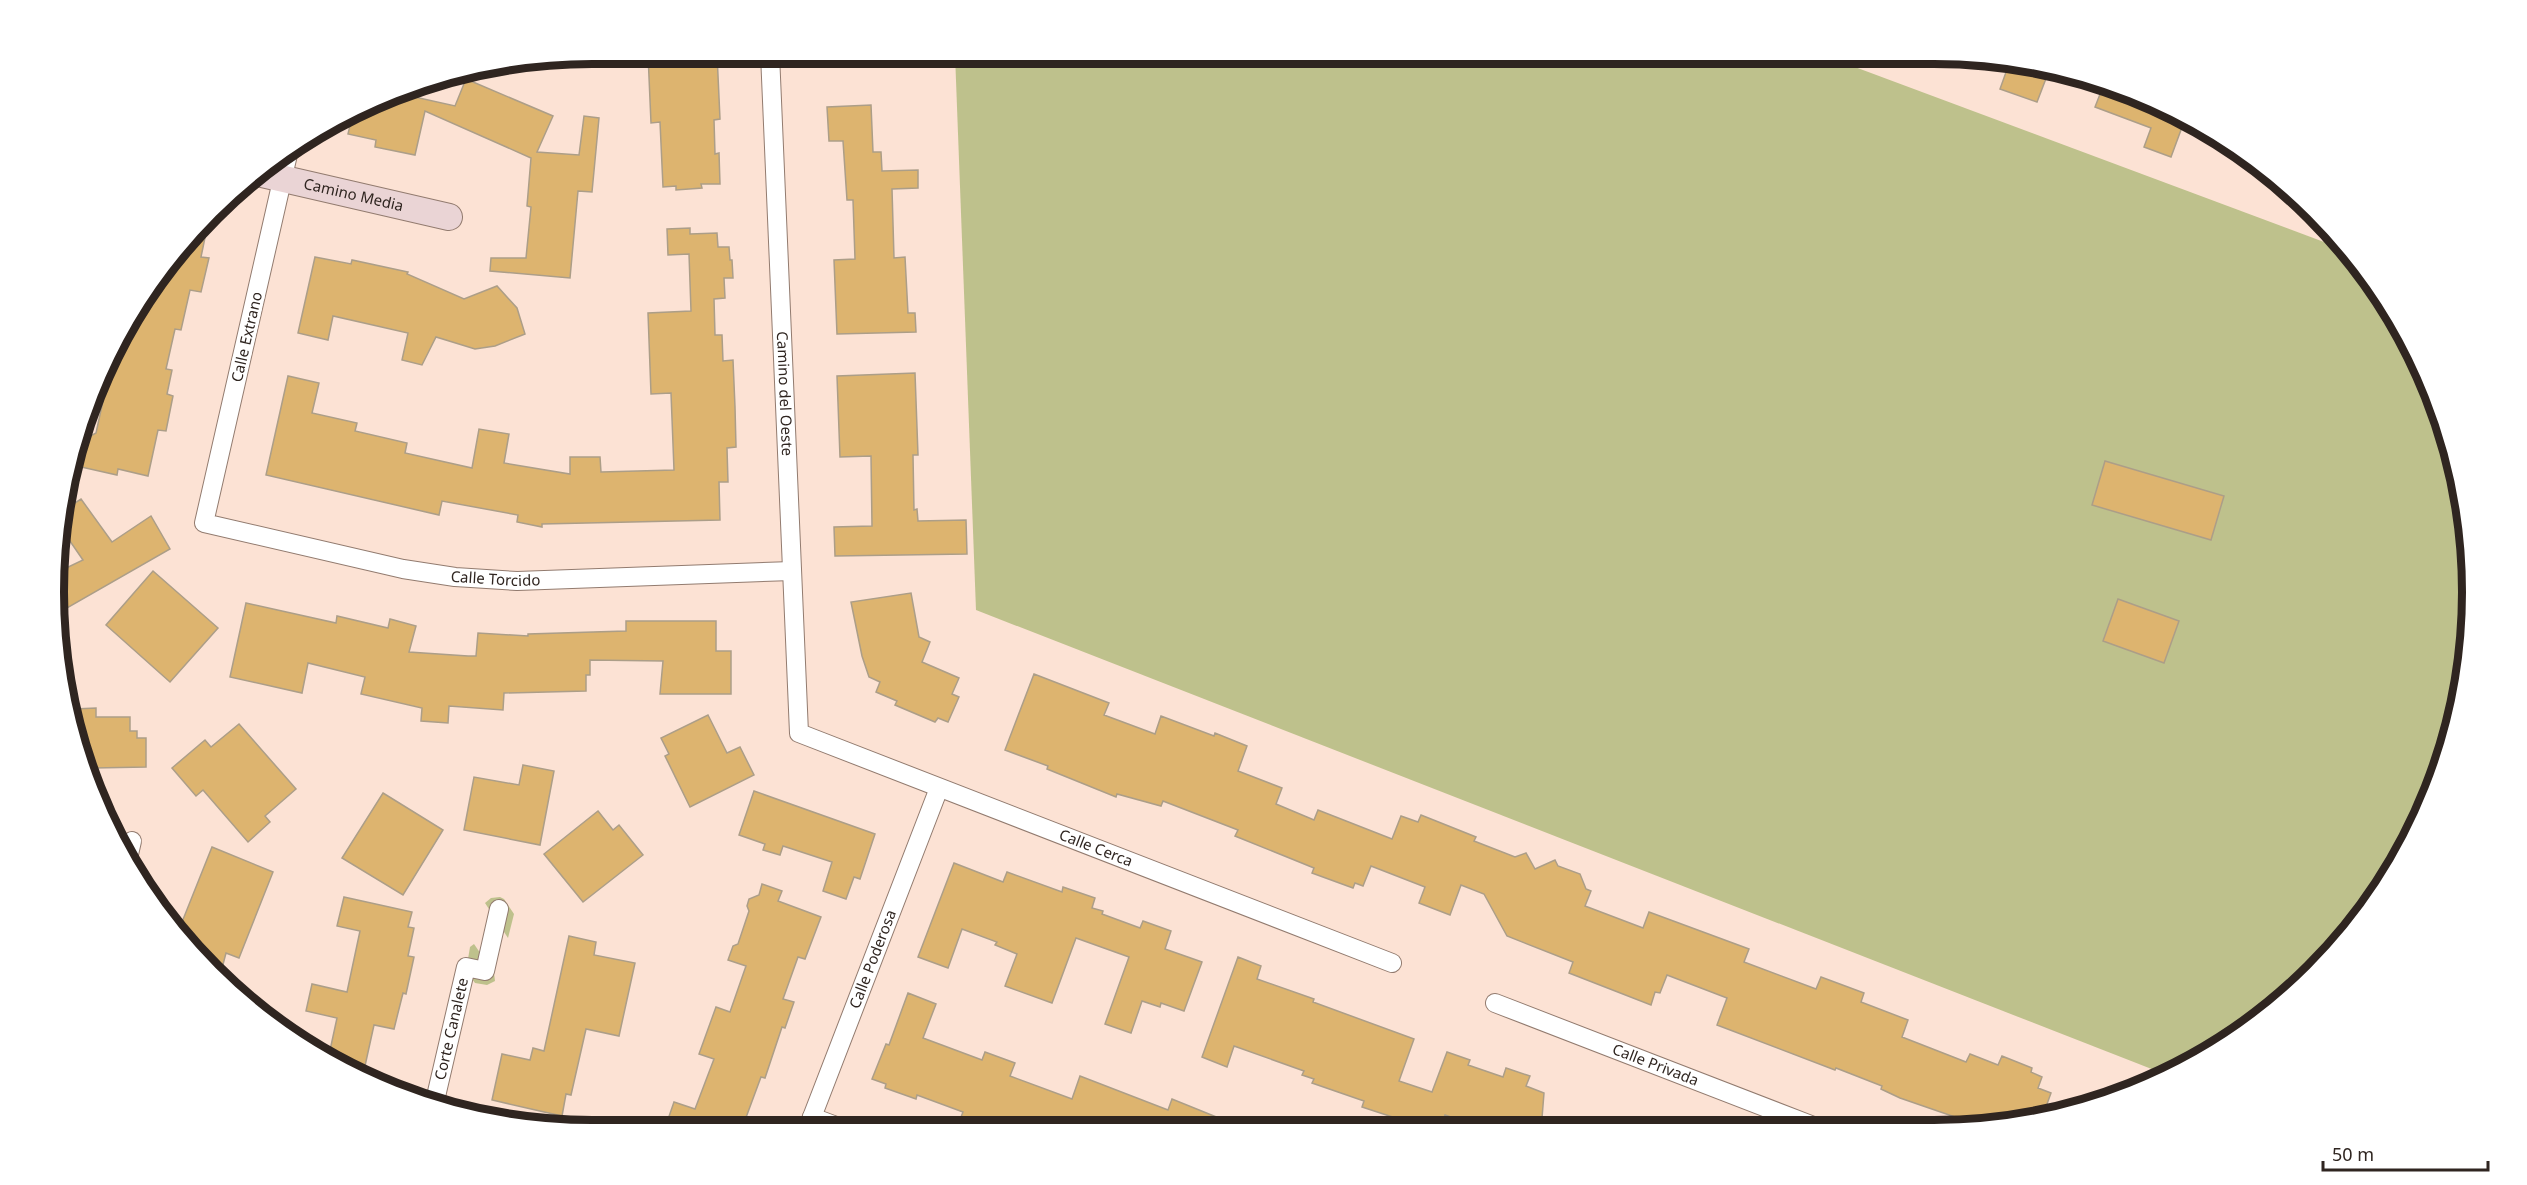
<svg xmlns="http://www.w3.org/2000/svg" width="2527" height="1185" font-family="'Noto Sans',sans-serif">
	<style>
		.green { fill: #bec18c }
		.building { fill: #ddb46f; stroke: #ac9e88; stroke-width: 1.5 }
		.lines { fill: none; stroke-linecap: round; stroke-linejoin: round }
		.street-casing { stroke: #927b6f; stroke-width: 20 }
		.secondary-casing { stroke: #927b6f; stroke-width: 28 }
		.street { stroke: #fff; stroke-width: 18 }
		.secondary { stroke: #ead4d5; stroke-width: 26 }
		.labels { text-anchor: middle; stroke-width: 6; stroke-linejoin: round; paint-order: stroke }
		.street-label { font-size: 15px; fill: #2f2520; stroke: #fff }
		.rim { fill: none; stroke: #2f2520; stroke-width: 8 }
	</style>
	<rect width="100%" height="100%" fill="#fce2d4"/>
	<!-- green -->
	<g class="green">
		<path d="M955 54H1820L2348 251 2382 293 2432 386 2463 487 2473 592 2463 697 2432 798 2362 920 2263 1020 2167 1075 976 610Z"/>
		<path d="M500 897 504 899 514 914 508 938 485 903 491 898Z"/>
		<path d="M474 944 494 973 495 981 487 985 475 983 466 971 470 947Z"/>
	</g>
	<!-- building -->
	<g class="building">
		<path d="M648 54H717L720 119 714 120 715 154 719 153 720 184H701L702 188 676 190V186L663 187 660 122 651 123Z"/>
		<path d="M2010 61 2050 68 2037 102 2000 89Z"/>
		<path d="M466 79 553 116 537 152 579 155 584 116 599 118 592 192 578 191 570 278 490 271 491 258H526L531 207 527 206 531 158 425 111 415 155 375 147 376 140 348 134 353 113 397 93 455 106Z"/>
		<path d="M2104 84 2140 95 2185 119 2171 157 2144 147 2151 128 2095 107Z"/>
		<path d="M871 105 873 152H881L882 171 918 170V188L892 189 894 258 905 257 908 313H915L916 332 837 334 834 260 855 259 853 200H847L843 141H829L827 107Z"/>
		<path d="M208 223 201 257 209 258 201 292 190 290 181 330 175 329 166 369 172 370 167 394 173 396 166 431 158 430 148 476 118 469 117 475 81 467 87 438 96 433 103 401 97 400 126 323Z"/>
		<path d="M690 228V234L717 233 718 247H729L730 260H732L733 278H724L725 298 714 299 715 335H722L723 361 733 360 735 407 736 447 727 448 728 482H719L720 520 542 524V527L517 522 518 515 442 501 439 515 266 475 288 376 319 383 312 413 357 423 355 431 407 443 405 453 472 468 479 429 509 434 504 463 570 474V457H600L601 472 674 470 671 393 651 394 648 313 691 311 689 254 668 255 667 229Z"/>
		<path d="M315 257 351 264 352 260 408 272 407 274 464 299 497 286 517 308 525 334 495 346 475 349 436 337 422 365 402 360 408 333 333 316 328 340 298 333Z"/>
		<path d="M915 373 918 455H913L914 510 917 509 918 521 966 520 967 554 835 556 834 527 872 526 871 456 840 457 837 376Z"/>
		<path d="M2105 461 2224 496 2211 540 2092 505Z"/>
		<path d="M81 499 112 542 151 516 170 549 60 612 62 570 83 560 63 531 64 510Z"/>
		<path d="M153 571 218 628 170 682 106 625Z"/>
		<path d="M911 593 919 637 930 642 922 662 959 678 952 694 959 697 948 722 938 718 935 722 895 705 897 701 876 692 880 682 869 677 862 656 851 602Z"/>
		<path d="M2118 599 2179 621 2164 663 2103 641Z"/>
		<path d="M246 603 336 623 337 616 388 628 390 619 416 626 409 652 468 656H476L478 633 528 636V634L626 631V621H716V651H731V694H660L663 661 590 660V675H586V691L504 693 503 710 449 706 448 723 421 721 422 708 361 694 365 677 308 663 302 693 230 677Z"/>
		<path d="M1034 674 1109 703 1104 715 1155 734 1161 716 1214 736 1215 733 1247 746 1238 771 1282 788 1276 804 1314 820 1318 810 1392 839 1401 816 1418 822 1421 815 1476 837 1474 841 1515 857 1526 853 1535 869 1555 860 1558 866 1580 874 1586 889 1591 891 1585 906 1643 928 1649 912 1749 949 1744 962 1816 989 1821 977 1864 993 1861 1002 1908 1020 1902 1037 1966 1062 1970 1054 1998 1065 2002 1056 2032 1068 2031 1072 2042 1077 2038 1088 2051 1093 2047 1104 2064 1111 2005 1126H1981L1900 1098 1881 1089 1882 1086 1836 1068 1835 1070 1717 1025 1727 998 1667 975 1660 993 1655 992 1651 1005 1569 973 1573 962 1507 936 1484 894 1461 885 1450 915 1419 903 1425 887 1371 866 1363 886 1355 883 1353 888 1312 873 1314 868 1235 836 1238 830 1163 801 1161 806 1117 794 1116 797 1047 769 1048 766 1005 750Z"/>
		<path d="M96 708V717H130V731H137V738H146V767L94 768V762H87V752H79L75 732 74 709Z"/>
		<path d="M708 715 727 753 740 747 754 775 690 807 665 756 669 754 661 738Z"/>
		<path d="M239 724 296 789 265 816 270 822 248 842 203 790 196 796 172 768 205 740 211 747Z"/>
		<path d="M523 765 554 771 540 845 464 830 474 777 519 785Z"/>
		<path d="M754 791 875 834 860 879 854 877 846 899 823 891 832 862 783 846 780 855 763 850 765 844 739 835Z"/>
		<path d="M383 793 443 830 403 895 342 858Z"/>
		<path d="M598 811 613 830 619 825 643 855 583 902 544 854Z"/>
		<path d="M212 847 273 872 239 958 226 953 220 976 180 927Z"/>
		<path d="M954 863 1003 882 1007 872 1062 892 1063 887 1095 898 1092 908 1103 911 1102 914 1140 928 1143 921 1171 931 1165 949 1202 962 1184 1011 1161 1003 1160 1007 1142 1001 1131 1033 1105 1024 1129 957 1076 938 1052 1003 1005 986 1017 954 995 945 997 942 962 929 948 968 918 957Z"/>
		<path d="M762 884 782 891 778 901 821 917 805 959 798 957 783 999 794 1002 785 1028 782 1027 765 1078 761 1077 741 1131H664L674 1102 695 1109 714 1059 699 1054 716 1007 730 1012 746 966 728 960 733 946 738 944 749 911 747 906 749 899 759 895Z"/>
		<path d="M344 897 412 912 408 927 414 928 408 956 414 957 406 994 403 993 394 1029 374 1025 363 1075 329 1055 337 1018 306 1011 312 984 347 992 360 931 337 926Z"/>
		<path d="M569 936 596 942 594 955 635 963 619 1036 586 1029 571 1095 566 1094 562 1116 492 1100 502 1054 530 1060 533 1048 544 1051Z"/>
		<path d="M1238 957 1261 966 1257 979 1314 999 1313 1002 1414 1039 1399 1081 1432 1092 1447 1052 1470 1060 1468 1065 1503 1077 1506 1068 1530 1076 1526 1086 1544 1093 1542 1118 1535 1128H1483L1445 1115 1440 1128H1426L1362 1107 1364 1101 1312 1083 1314 1079 1302 1075 1304 1071 1234 1046 1227 1067 1202 1057Z"/>
		<path d="M908 993 936 1004 923 1038 982 1060 985 1052 1015 1063 1010 1076 1072 1099 1080 1076 1168 1110 1172 1099 1246 1129 1013 1130 993 1122 990 1128 961 1117 963 1112 917 1095 916 1099 885 1088 886 1084 872 1079 886 1044 889 1045Z"/>
	</g>
	<g class="lines">
		<!-- street casing -->
		<g class="street-casing">
			<g id="street">
				<path id="s1" d="M770 54 799 733 1392 963"/>
				<path id="s2" d="M289 150 204 523 403 569 455 577 517 581 792 571"/>
				<path d="M127 863 132 841"/>
				<path id="s3" d="M1495 1003 1816 1127"/>
				<path id="s4" d="M434 1105 466 967 485 971 499 909"/>
				<path d="M812 1117 847 1130"/>
				<path id="s5" d="M807 1130 939 788"/>
			</g>
		</g>
		<!-- secondary casing -->
		<g class="secondary-casing">
			<g id="secondary">
				<path id="s6" d="M258 173 449 217"/>
			</g>
		</g>
		<!-- street -->
		<use href="#street" class="street"/>
		<!-- secondary -->
		<use href="#secondary" class="secondary"/>
	</g>
	<g class="labels">
		<!-- street labels -->
		<g class="street-label">
			<text dy="5" stroke="none"><textPath href="#s6" startOffset="98">Camino Media</textPath></text>
			<text transform="translate(247 337) rotate(-77)" y="5">Calle Extrano</text>
			<text dy="5" stroke="none"><textPath href="#s1" startOffset="340">Camino del Oeste</textPath></text>
			<text dy="5" stroke="none"><textPath href="#s2" startOffset="680">Calle Torcido</textPath></text>
			<text dy="5" stroke="none"><textPath href="#s1" startOffset="998">Calle Cerca</textPath></text>
			<text dy="5" stroke="none"><textPath href="#s5" startOffset="183">Calle Poderosa</textPath></text>
			<text dy="5" stroke="none"><textPath href="#s4" startOffset="78">Corte Canalete</textPath></text>
			<text dy="5" stroke="none"><textPath href="#s3" startOffset="172">Calle Privada</textPath></text>
		</g>
	</g>
	<!-- crop -->
	<path d="M0 0H2527V1185H0ZM592 64H1934A528 528 0 0 1 2462 592V592A528 528 0 0 1 1934 1120H592A528 528 0 0 1 64 592V592A528 528 0 0 1 592 64Z" fill="#fff" fill-rule="evenodd"/>
	<path class="rim" d="M592 64H1934A528 528 0 0 1 2462 592V592A528 528 0 0 1 1934 1120H592A528 528 0 0 1 64 592V592A528 528 0 0 1 592 64Z"/>
	<!-- scale -->
	<path d="M2323 1161v9h165v-9" fill="none" stroke="#2f2520" stroke-width="3"/>
	<text x="2332" y="1161" font-size="18" fill="#2f2520" stroke="#ffffff" stroke-width="4.5" paint-order="stroke">50 m</text>
</svg>
